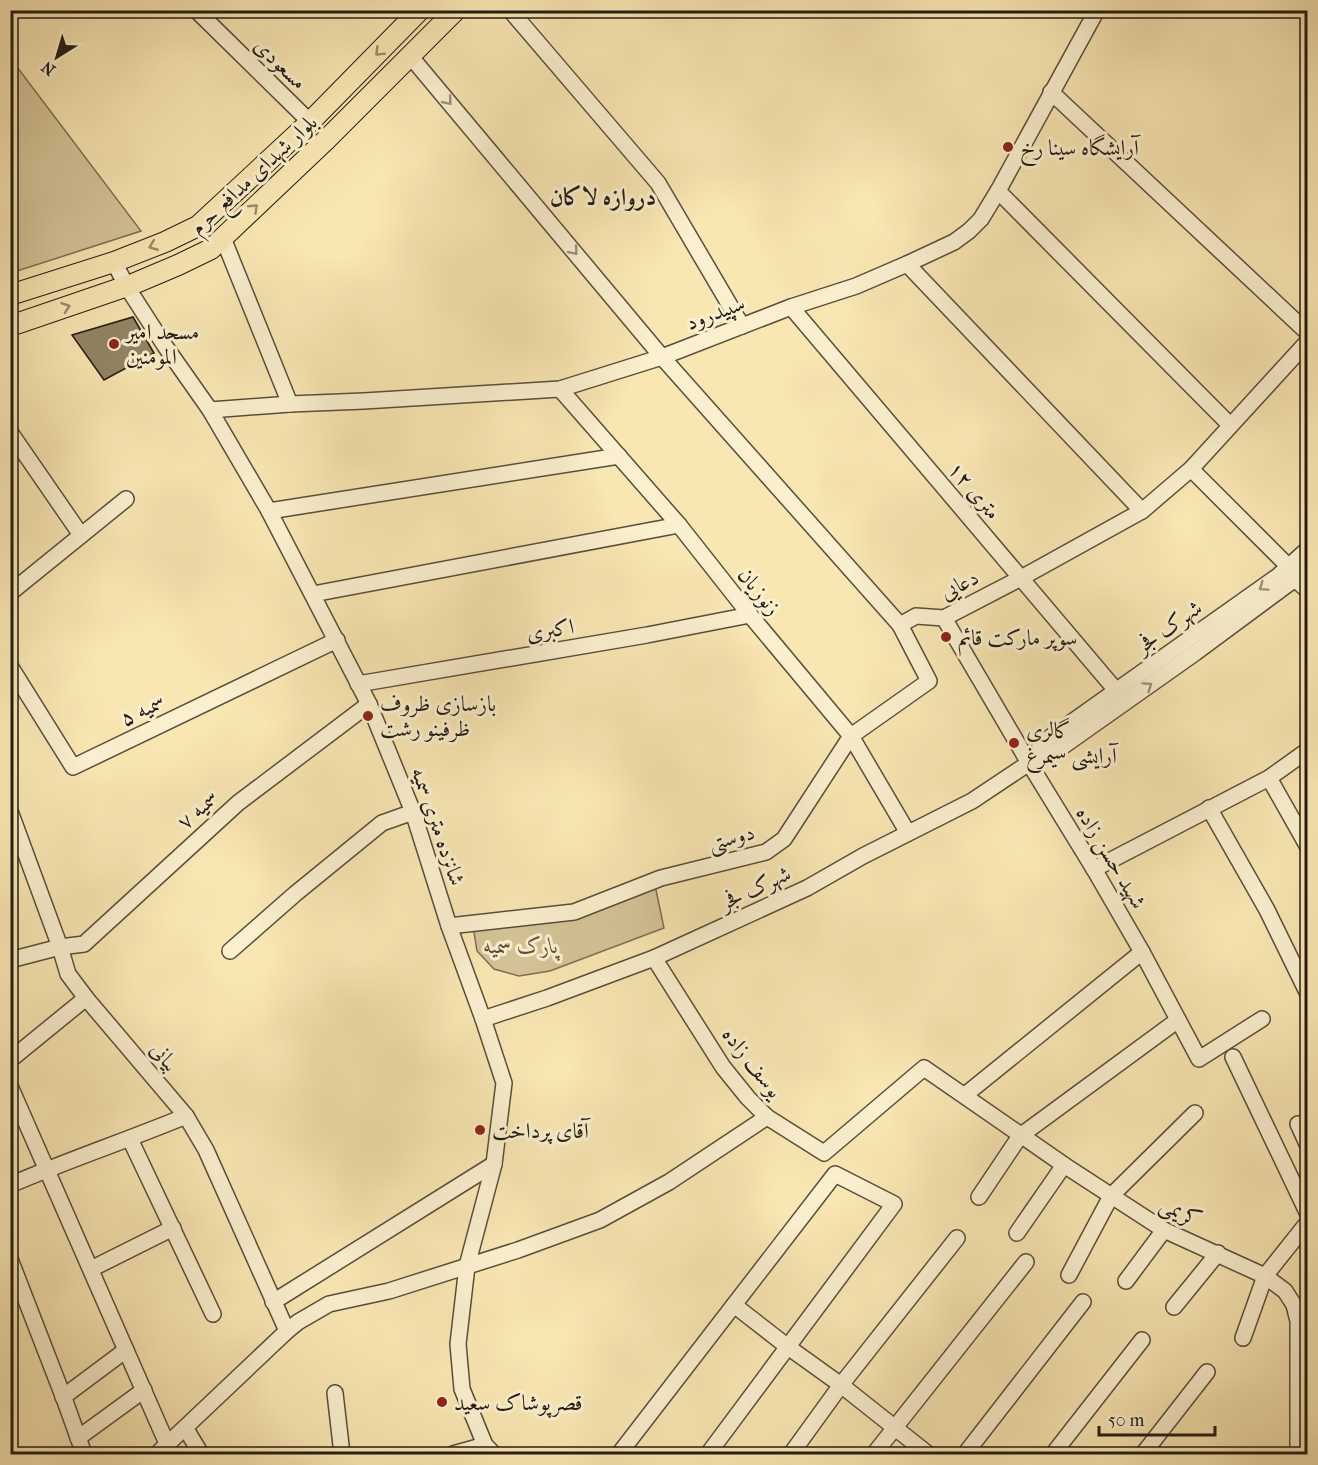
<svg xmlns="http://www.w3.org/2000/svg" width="1318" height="1465" font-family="'IM FELL French Canon',Amiri,serif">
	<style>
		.green { fill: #d4c498; stroke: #7c7055; stroke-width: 1.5 }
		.building { fill: #928566; stroke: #241c12; stroke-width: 1.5 }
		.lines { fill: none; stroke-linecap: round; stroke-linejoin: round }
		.minor-casing { stroke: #594e3a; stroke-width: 18 }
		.major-casing { stroke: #241c12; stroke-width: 22 }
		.minor { stroke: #faefce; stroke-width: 15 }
		.major { stroke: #f8e6b3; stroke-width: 20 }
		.oneway { stroke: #998b6b }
		.oneway2 { stroke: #9a9079 }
		.poi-dot { fill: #8f2418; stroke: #faefce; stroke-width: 2 }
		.labels { text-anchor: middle; stroke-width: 6; stroke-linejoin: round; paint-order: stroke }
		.street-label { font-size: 22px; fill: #241c12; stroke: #faefce }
		.poi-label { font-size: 22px; fill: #241c12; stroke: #faefce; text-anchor: start }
		.park-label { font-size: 22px; font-style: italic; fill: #594e3a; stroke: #faefce }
		.neighbourhood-label { font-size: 24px; font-weight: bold; fill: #241c12; stroke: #faefce }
	</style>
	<rect width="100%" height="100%" fill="#f8e6b3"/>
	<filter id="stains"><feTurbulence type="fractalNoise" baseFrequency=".00333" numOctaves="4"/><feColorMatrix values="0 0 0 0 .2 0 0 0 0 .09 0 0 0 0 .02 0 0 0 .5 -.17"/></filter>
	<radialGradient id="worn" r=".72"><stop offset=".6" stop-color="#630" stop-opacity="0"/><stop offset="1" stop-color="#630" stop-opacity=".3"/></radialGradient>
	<!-- green -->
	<g class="green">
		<path d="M10 59H11L141 231 11 273Z"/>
		<path d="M655 885 664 928 550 971 519 976 494 969 477 951 473 926 585 904Z"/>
	</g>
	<!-- building -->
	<path class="building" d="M133 317 154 353 104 380 72 335Z"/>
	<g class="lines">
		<!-- minor casing -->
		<g class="minor-casing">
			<g id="minor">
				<path d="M196 10 310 122"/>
				<path d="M510 10 658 183 742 326"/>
				<path d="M411 57 662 357 900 625 916 616 944 618 1021 578 1142 511 1191 469 1308 341"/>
				<path d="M1051 92 1308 333"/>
				<path d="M998 191 1230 425"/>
				<path d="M223 238 290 404"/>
				<path d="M114 262 127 287 165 346 210 410 269 511 369 704 413 812 449 926 483 1019 504 1083 494 1164 467 1266 458 1344 462 1389 485 1445 494 1454"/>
				<path d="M907 264 1142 511"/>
				<path d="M791 307 1125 701"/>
				<path d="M560 389 679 525 750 615 851 736 908 833"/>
				<path d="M210 410 290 404 364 401 560 389 662 357 791 307 856 286 907 264 954 242 969 231 981 219 998 191 1097 10"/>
				<path d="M10 432 81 535"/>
				<path d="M1191 469 1289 567"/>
				<path d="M269 511 619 456"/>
				<path d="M1295 579 1308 591"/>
				<path d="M10 593 126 499"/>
				<path d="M313 594 679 525"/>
				<path d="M944 618 1029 763 1094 869 1142 952 1199 1059 1262 1019"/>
				<path d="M10 666 73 767 337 640"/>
				<path d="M358 684 647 635 750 615"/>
				<path d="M1029 763 1045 741 1278 576 1308 549"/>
				<path d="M1269 778 1308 847"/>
				<path d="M1209 808 1267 910 1308 994"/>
				<path d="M10 811 60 947 68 974 86 998 186 1116 206 1150 287 1331"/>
				<path d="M1094 869 1269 778 1308 750"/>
				<path d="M449 926 574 912 661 878 766 852 784 839 851 736 929 681 900 625"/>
				<path d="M230 951 295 894 382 823 413 812"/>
				<path d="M654 958 723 1067 748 1098 767 1117 824 1153 924 1068 1064 1165 1164 1230 1265 1276 1285 1291 1294 1305 1298 1321V1454"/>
				<path d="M10 960 60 947 84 944 238 803 369 704"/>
				<path d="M483 1019 547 998 654 958 807 888 863 856 972 801 1029 763 1052 754 1195 653 1295 579 1308 568"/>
				<path d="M1233 1057 1308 1214"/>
				<path d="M10 1060 86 998"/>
				<path d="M10 1086 168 1446"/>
				<path d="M965 1095 1142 952"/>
				<path d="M1298 1124 1308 1146"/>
				<path d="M130 1139 213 1314"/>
				<path d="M10 1185C68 1160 128 1140 186 1116"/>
				<path d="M979 1197 1020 1136 1178 1020"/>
				<path d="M1017 1233 1064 1165"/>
				<path d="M10 1259 65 1401 84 1454"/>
				<path d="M91 1269 173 1228"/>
				<path d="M1069 1275 1111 1196 1195 1113"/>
				<path d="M1126 1281 1164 1230"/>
				<path d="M273 1302 494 1164"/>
				<path d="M734 1305 788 1347 841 1385 928 1454"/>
				<path d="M1174 1307 1218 1253"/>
				<path d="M1243 1338 1265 1276 1308 1222"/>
				<path d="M335 1393 342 1454"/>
				<path d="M63 1397 126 1350"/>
				<path d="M186 1429 201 1454"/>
				<path d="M78 1438 144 1390"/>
				<path d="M157 1454 287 1331 298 1322 329 1304 389 1291 518 1250 600 1220 669 1182 767 1117"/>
				<path d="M453 1454 485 1445"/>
				<path d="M619 1454 835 1174 894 1204 708 1454"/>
				<path d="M791 1454 841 1385 957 1238"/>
				<path d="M874 1454 1026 1262"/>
				<path d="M965 1454 1083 1302"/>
				<path d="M1053 1454 1142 1340"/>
				<path d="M1143 1454 1207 1372"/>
			</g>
		</g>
		<!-- major casing -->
		<g class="major-casing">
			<g id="major">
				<path d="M10 295 114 262 165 242 198 226 310 122 420 10"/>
				<path d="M10 326 133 284 178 265 211 249 327 139 456 10"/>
			</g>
		</g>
		<!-- minor -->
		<use href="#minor" class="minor"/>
		<!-- major -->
		<use href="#major" class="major"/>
	</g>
	<!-- one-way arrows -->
	<defs><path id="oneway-chevron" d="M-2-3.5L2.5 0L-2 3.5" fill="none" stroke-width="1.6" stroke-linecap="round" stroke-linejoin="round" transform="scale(1.5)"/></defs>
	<g class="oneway">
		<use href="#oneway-chevron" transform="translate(379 52) rotate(135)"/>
		<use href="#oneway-chevron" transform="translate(254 208) rotate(-44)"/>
		<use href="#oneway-chevron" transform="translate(153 246) rotate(158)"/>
		<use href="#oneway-chevron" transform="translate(66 307) rotate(-19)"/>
	</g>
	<g class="oneway2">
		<use href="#oneway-chevron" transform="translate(448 101) rotate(50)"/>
		<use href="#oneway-chevron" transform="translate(574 251) rotate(50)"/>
		<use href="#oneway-chevron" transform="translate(1263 587) rotate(145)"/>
		<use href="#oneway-chevron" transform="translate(1148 686) rotate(-35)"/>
	</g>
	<!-- markers -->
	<g class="poi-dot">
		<circle cx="1008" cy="147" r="6"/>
		<circle cx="114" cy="344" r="6"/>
		<circle cx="946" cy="637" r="6"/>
		<circle cx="368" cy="716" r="6"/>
		<circle cx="1014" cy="743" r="6"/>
		<circle cx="480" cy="1130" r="6"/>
		<circle cx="442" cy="1402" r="6"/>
	</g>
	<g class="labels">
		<!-- street labels -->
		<g class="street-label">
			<text transform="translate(281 63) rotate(44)" y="8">مسعودی</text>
			<text transform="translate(253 174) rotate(-43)" y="8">بلوار شهدای مدافع حرم</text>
			<text transform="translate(715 312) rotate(-21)" y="8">سپیدرود</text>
			<text transform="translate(975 490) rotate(50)" y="8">۱۲ متری</text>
			<text transform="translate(959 584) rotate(-27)" y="8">دعایی</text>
			<text transform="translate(760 591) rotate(51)" y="8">زنوزیان</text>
			<text transform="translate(1168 626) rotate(-35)" y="8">شهرک فجر</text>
			<text transform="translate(550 629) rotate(-9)" y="8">اکبری</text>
			<text transform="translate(142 709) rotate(-26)" y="8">سمیه ۵</text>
			<text transform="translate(197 809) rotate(-42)" y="8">سمیه ۷</text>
			<text transform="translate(439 826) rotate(71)" y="8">شانزده متری سمیه</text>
			<text transform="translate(731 837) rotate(-16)" y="8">دوستی</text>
			<text transform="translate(1112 857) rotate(59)" y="8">شهید حسن زاده</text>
			<text transform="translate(755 887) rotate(-25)" y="8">شهرک فجر</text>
			<text transform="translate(165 1056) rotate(50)" y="8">بیانی</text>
			<text transform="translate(753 1062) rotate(52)" y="8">یوسف زاده</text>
			<text transform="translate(1181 1211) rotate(27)" y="8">کریمی</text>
		</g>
		<!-- poi labels -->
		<g class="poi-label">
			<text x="1020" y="155">آرایشگاه سینا رخ</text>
			<text x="126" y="339">مسحد امیر<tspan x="126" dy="25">المومنین</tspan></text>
			<text x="958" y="645">سوپر مارکت قائم</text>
			<text x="380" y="711">بازسازی ظروف<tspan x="380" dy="25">ظرفینو رشت</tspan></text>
			<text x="1026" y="738">گالری<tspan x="1026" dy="25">آرایشی سیمرغ</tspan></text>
			<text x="492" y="1138">آقای پرداخت</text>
			<text x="454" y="1410">قصرپوشاک سعید</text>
		</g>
		<!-- park labels -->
		<g class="park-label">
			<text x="521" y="953">پارک سمیه</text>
		</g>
		<!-- neighbourhood labels -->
		<g class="neighbourhood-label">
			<text x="603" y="205">دروازه لاکان</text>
		</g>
	</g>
	<!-- margin -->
	<rect width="1318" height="1465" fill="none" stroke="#f8e6b3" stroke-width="36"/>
	<rect x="12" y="12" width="1294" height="1441" fill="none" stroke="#241c12" stroke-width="3"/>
	<rect x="18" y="18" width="1282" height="1429" fill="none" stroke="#241c12" stroke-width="1.5"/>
	<!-- north arrow -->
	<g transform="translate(57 57) rotate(217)" stroke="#faefce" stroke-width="4.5" paint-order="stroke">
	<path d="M0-4.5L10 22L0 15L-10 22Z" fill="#241c12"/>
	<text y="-9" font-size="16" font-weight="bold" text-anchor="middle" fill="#241c12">N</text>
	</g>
	<!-- scale -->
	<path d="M1099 1426v9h116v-9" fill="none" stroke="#241c12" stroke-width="3"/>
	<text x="1108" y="1426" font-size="18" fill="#241c12" stroke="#faefce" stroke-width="4.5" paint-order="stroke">50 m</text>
	<rect width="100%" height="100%" filter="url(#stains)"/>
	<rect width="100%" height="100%" fill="url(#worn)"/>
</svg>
